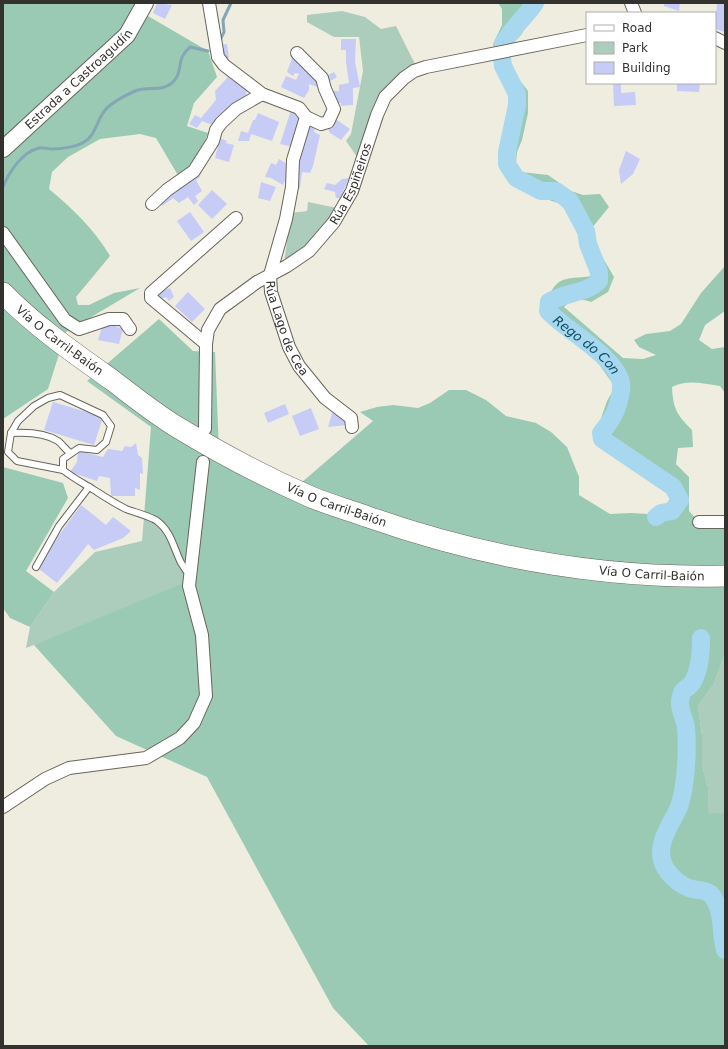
<svg xmlns="http://www.w3.org/2000/svg" width="728" height="1049" font-family="'DejaVu Sans',sans-serif">
	<style>
		.green { fill: #acccbc }
		.forest { fill: #9acab4 }
		.lines { fill: none; stroke-linecap: round; stroke-linejoin: round }
		.stream { stroke: #84a6b5; stroke-width: 3 }
		.river { stroke: #a7d8ef; stroke-width: 18 }
		.building { fill: #c7ccf7 }
		.lane-casing { stroke: #68655b; stroke-width: 8 }
		.street-casing { stroke: #68655b; stroke-width: 14 }
		.secondary-casing { stroke: #68655b; stroke-width: 18 }
		.highway-casing { stroke: #68655b; stroke-width: 22 }
		.lane { stroke: #fff; stroke-width: 6 }
		.street { stroke: #fff; stroke-width: 12 }
		.secondary { stroke: #fff; stroke-width: 16 }
		.highway { stroke: #fff; stroke-width: 21 }
		.labels { text-anchor: middle; stroke-width: 3; stroke-linejoin: round; paint-order: stroke }
		.street-label { font-size: 12px; fill: #34322e; stroke: #fff }
		.water-label { font-size: 13px; font-style: italic; fill: #0b4d64; stroke: #fff }
	</style>
	<rect width="100%" height="100%" fill="#efece0"/>
	<!-- green -->
	<g class="green">
		<path d="M342 11 365 17 381 29 396 26 418 70 393 87 362 164 346 141 351 134 363 71 359 37H334L307 22V15Z"/>
		<path d="M308 202 337 208 309 251 284 263 291 213 307 211Z"/>
		<path d="M144 517 156 520 174 543 189 586 26 648 30 627 54 592 95 552 142 541Z"/>
		<path d="M725 653V822L709 824 708 787 702 765V735L698 706 714 684Z"/>
	</g>
	<!-- forest -->
	<g class="forest">
		<path d="M3 3H145L141 12 208 51 217 77 194 103 187 126 208 133C202 149 194 167 179 177L156 138 140 134 100 139 68 157 52 172 49 189C73 209 95 230 110 256L76 297 78 305H89L114 293 140 288 66 332 48 389 3 419Z"/>
		<path d="M498 3H540L521 35 514 42 510 60 518 78 528 91V113L522 140 517 152 516 162 521 172 548 175 571 191 583 195 600 194 609 207 591 229 597 248 614 277 608 292 591 302C580 298 572 299 564 307L623 358 643 359 656 355 639 347 634 340 646 334 670 331 681 324 701 293 725 266V311L705 325 699 340 712 349 725 347V393L720 386C702 384 689 379 672 387 673 409 677 415 692 430L693 447 678 448 676 464 689 477V511L699 522H725V653L714 684 698 706 702 735V765L708 787 709 814 725 813V1046H369L333 1008 207 777 116 736 34 645 193 579 174 543 156 520 144 517 151 427 87 381 159 319 193 351 215 352 219 451 294 489 373 421 360 412 377 407 393 405 418 408 430 403 449 390H466L486 400 506 416 536 423 551 432 567 447 579 477V495L610 514 631 513 648 514 664 508 673 501 667 490 601 443 596 433 607 401 615 387 596 360 547 321 542 309C559 275 557 280 593 276L571 214 558 203 537 196 512 180 502 159 513 101 497 67 493 44 502 25V9Z"/>
		<path d="M3 467 63 483 68 498 26 571 54 592 30 627 10 618 3 608Z"/>
	</g>
	<g class="lines">
		<!-- stream -->
		<g class="stream">
			<path d="M220 40 224 32 223 20 231 3"/>
			<path d="M3 187C9 172 22 152 39 148 43 147 48 149 52 149 61 149 76 147 84 142 97 135 97 116 108 107 115 101 129 93 138 90 150 86 161 92 172 83 185 71 174 61 190 47L208 51"/>
		</g>
		<!-- river -->
		<g class="river">
			<path d="M502 46C510 29 525 18 535 3"/>
			<path id="s1" d="M502 58 503 66 517 94V105L507 152V164L516 178 541 191H556L570 201 586 231 588 244 599 272V281C586 294 565 292 549 302L548 311C568 332 610 353 620 379 623 388 620 396 618 404 615 415 609 424 601 433L602 439 673 487 680 500 672 511 661 513 656 517"/>
			<path d="M701 638C701 652 700 671 692 683 686 692 683 684 680 701 679 710 685 719 686 728 688 749 686 787 679 807 672 823 657 842 662 860 665 872 678 884 689 888 697 891 708 889 713 897 724 912 720 933 725 950"/>
		</g>
	</g>
	<!-- building -->
	<g class="building">
		<path d="M157 3 172 5 165 19 153 13Z"/>
		<path d="M664 3H680L679 11 664 6Z"/>
		<path d="M717 3H725V32L715 29Z"/>
		<path d="M341 39H356L355 62 360 87 353 88V105L341 106V103H335L328 91H339V85L349 83 346 62V50H341Z"/>
		<path d="M227 44 229 58 225 59 220 45Z"/>
		<path d="M294 53 320 81 317 87 309 84V90L304 98 281 87 286 76 296 80 299 74 295 73 293 76 287 72Z"/>
		<path d="M334 72 337 77 327 83 325 77Z"/>
		<path d="M228 77 248 91 246 93 249 99 215 126 202 121 197 128 189 124 195 115 201 118 216 100 215 91Z"/>
		<path d="M613 83H621V93L635 92 636 105 614 106Z"/>
		<path d="M677 83H700L699 92 677 91Z"/>
		<path d="M292 107 303 119 294 147 280 144Z"/>
		<path d="M258 113 279 122 272 141 251 134 249 141H238L241 131 248 133 253 120H255Z"/>
		<path d="M334 118 350 129 341 140 330 133 327 126Z"/>
		<path d="M307 120 316 122 314 132 320 135 313 166 310 173 302 172 300 188 295 187 297 164Z"/>
		<path d="M220 138 227 141 226 143 234 145 229 162 215 158Z"/>
		<path d="M626 151 640 159 633 174 621 184 619 170Z"/>
		<path d="M279 159 287 164 290 171 283 185 271 178 265 177 271 163 276 165Z"/>
		<path d="M198 173 200 177 196 180 202 191 195 196 198 201 194 205 188 197 179 203 173 198 162 206 159 201Z"/>
		<path d="M349 178 340 198H336L335 192 324 189 327 183 335 185 342 179Z"/>
		<path d="M261 182 276 187 270 201 258 198Z"/>
		<path d="M212 190 227 204 212 219 198 205Z"/>
		<path d="M190 212 204 232 191 241 177 221Z"/>
		<path d="M170 288 174 297 169 301 166 297 161 299 158 292Z"/>
		<path d="M188 292 205 309 192 322 175 306Z"/>
		<path d="M117 322 115 326 123 329 119 344 98 340 103 324Z"/>
		<path d="M53 402 103 417 94 445 44 430Z"/>
		<path d="M285 404 289 414 268 423 264 413Z"/>
		<path d="M311 408 319 429 300 436 292 416Z"/>
		<path d="M333 410 347 419V425L328 427Z"/>
		<path d="M136 443 138 455 142 458 143 474 140 473V490L135 488V496H111L110 478 99 476 97 481 70 472 77 462 78 451 103 457 108 449 122 451 125 446 131 447Z"/>
		<path d="M81 505 106 525 113 517 131 531 123 538 94 550 88 544 57 583 39 569 52 545Z"/>
	</g>
	<g class="lines">
		<!-- lane casing -->
		<g class="lane-casing">
			<g id="lane">
				<path d="M11 433C26 432 44 432 58 441 62 444 65 449 69 452"/>
				<path d="M63 470 17 461 8 452 11 433 18 421 34 406 48 398 60 395 103 415 111 426 106 442 97 450 79 448 63 459V470C73 478 83 483 94 490 105 497 114 503 126 509 134 512 152 517 157 521 176 535 174 560 190 575"/>
				<path d="M36 567 59 526 89 487"/>
			</g>
		</g>
		<!-- street casing -->
		<g class="street-casing">
			<g id="street">
				<path d="M209 3 218 57 224 65 262 94 299 108 306 117 321 124 328 122 334 109 325 89 322 78 297 53"/>
				<path d="M631 3 635 13"/>
				<path d="M715 38 725 43"/>
				<path id="s2" d="M306 117 293 160 292 187 286 219 270 275 271 292 289 347 299 366 325 398 351 418 352 427"/>
				<path d="M152 204 167 190 194 171 213 141 216 130 221 123 236 109 262 94"/>
				<path d="M3 233 65 320 79 329 109 319H123L130 329"/>
				<path d="M206 344 151 298V293L236 218"/>
				<path id="s3" d="M205 429 206 344 208 330 220 309 257 282 287 266 309 251 334 222 352 191 377 115 385 97 404 78 414 71 426 67 587 35"/>
				<path d="M699 522H725"/>
				<path d="M3 807 45 779 69 768 146 758 180 738 194 723 206 696 202 635 189 586 203 462"/>
			</g>
		</g>
		<!-- secondary casing -->
		<g class="secondary-casing">
			<g id="secondary">
				<path id="s4" d="M3 149 127 35 145 3"/>
			</g>
		</g>
		<!-- highway casing -->
		<g class="highway-casing">
			<g id="highway">
				<path id="s5" d="M3 293C35 326 74 353 112 380 133 396 154 413 177 427 220 453 265 477 311 497 330 505 349 510 368 517 482 557 604 579 725 576"/>
			</g>
		</g>
		<!-- lane -->
		<use href="#lane" class="lane"/>
		<!-- street -->
		<use href="#street" class="street"/>
		<!-- secondary -->
		<use href="#secondary" class="secondary"/>
		<!-- highway -->
		<use href="#highway" class="highway"/>
	</g>
	<g class="labels">
		<!-- street labels -->
		<g class="street-label">
			<text dy="4" stroke="none"><textPath href="#s4" startOffset="103">Estrada a Castroagudín</textPath></text>
			<text dy="4" stroke="none"><textPath href="#s3" startOffset="310">Rúa Espiñeiros</textPath></text>
			<text dy="4" stroke="none"><textPath href="#s2" startOffset="219">Rúa Lago de Cea</textPath></text>
			<text dy="4" stroke="none"><textPath href="#s5" startOffset="74">Vía O Carril-Baión</textPath></text>
			<text dy="4" stroke="none"><textPath href="#s5" startOffset="398">Vía O Carril-Baión</textPath></text>
			<text dy="4" stroke="none"><textPath href="#s5" startOffset="722">Vía O Carril-Baión</textPath></text>
		</g>
		<!-- water labels -->
		<g class="water-label">
			<text dy="5" stroke="none"><textPath href="#s1" startOffset="389">Rego do Con</textPath></text>
		</g>
	</g>
	<!-- border -->
	<rect width="728" height="1049" fill="none" stroke="#34322e" stroke-width="8"/>
	<!-- legend -->
	<rect x="586" y="12" width="130" height="72" fill="#ffffff" stroke="#aeadab"/>
	<rect x="594" y="25" width="20" height="6" fill="#ffffff" stroke="#aeadab"/>
	<text x="622" y="32" font-size="12" fill="#34322e">Road</text>
	<rect x="594" y="42" width="20" height="12" fill="#acccbc" stroke="#aeadab"/>
	<text x="622" y="52" font-size="12" fill="#34322e">Park</text>
	<rect x="594" y="62" width="20" height="12" fill="#c7ccf7" stroke="#aeadab"/>
	<text x="622" y="72" font-size="12" fill="#34322e">Building</text>
</svg>
